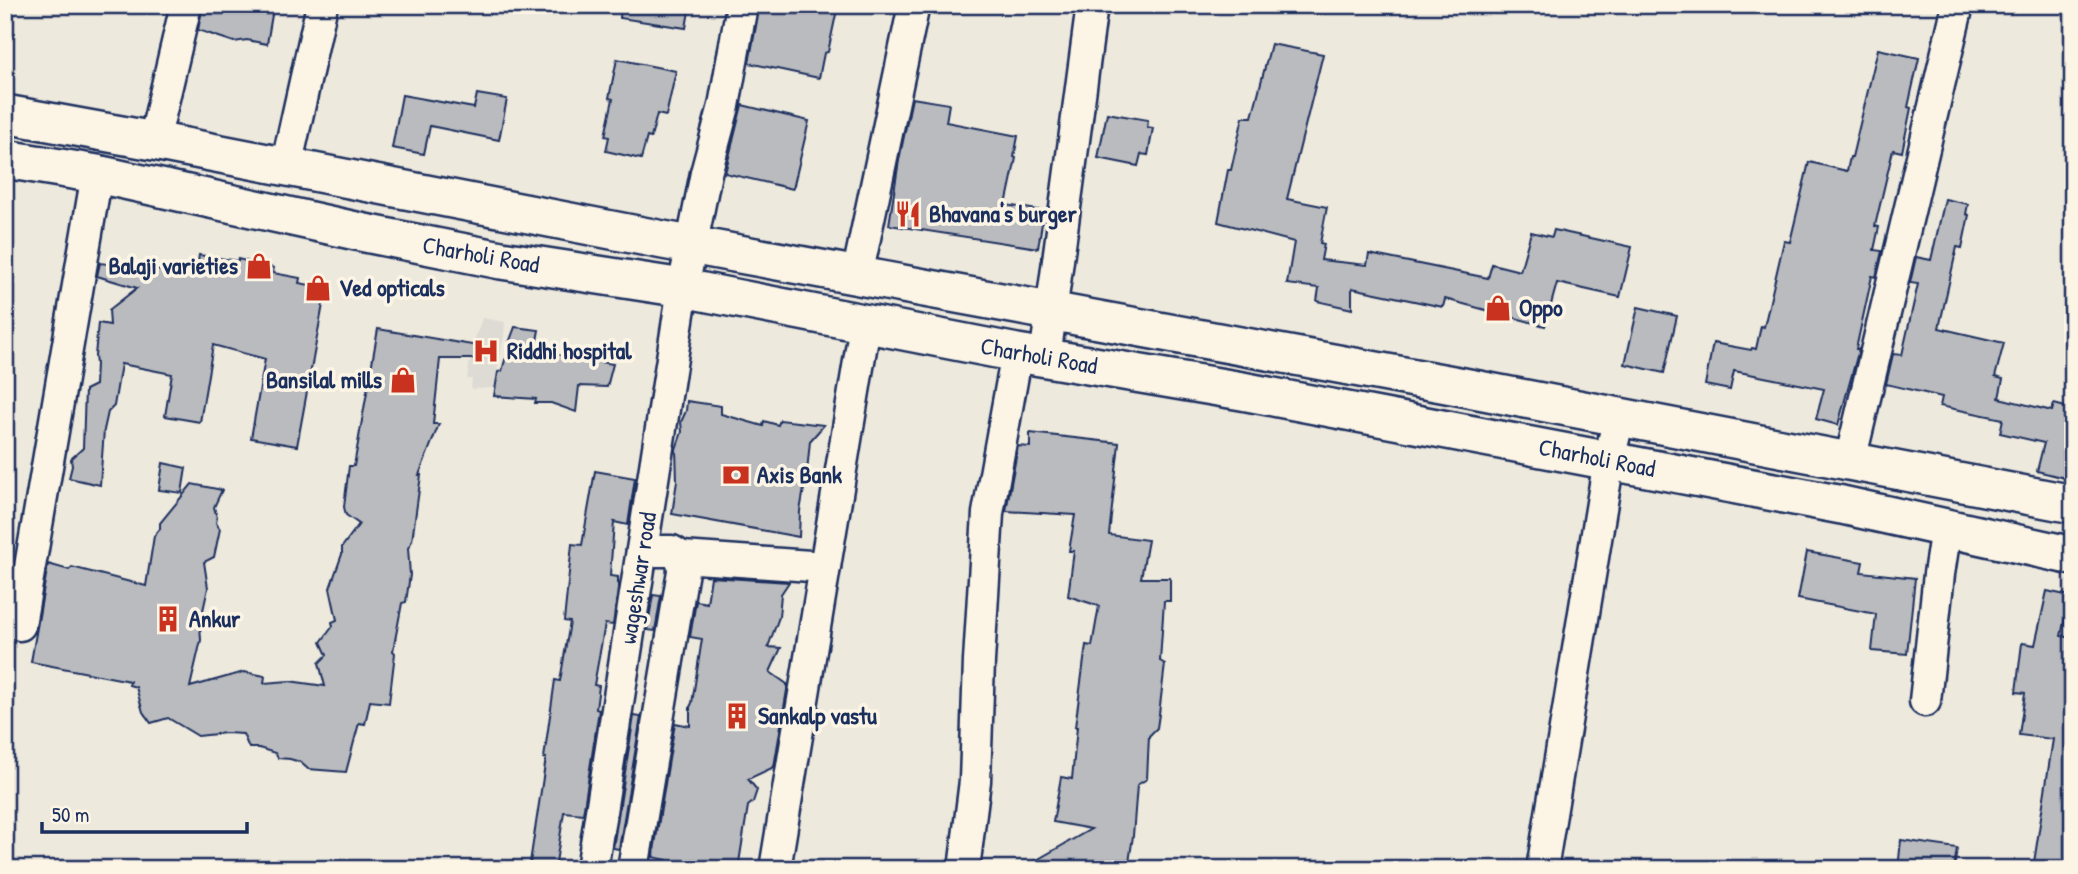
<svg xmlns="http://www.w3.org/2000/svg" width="2078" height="874" font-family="'Patrick Hand',sans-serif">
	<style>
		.built { fill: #dedbd4 }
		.building { fill: #babbbe; stroke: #1b2f5e; stroke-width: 2 }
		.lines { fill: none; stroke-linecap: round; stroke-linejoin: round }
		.minor-casing { stroke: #1b2f5e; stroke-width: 35 }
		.tertiary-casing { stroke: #1b2f5e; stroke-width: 42 }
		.minor { stroke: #fcf5e5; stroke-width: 30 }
		.tertiary { stroke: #fcf5e5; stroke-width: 37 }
		.labels { text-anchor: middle; stroke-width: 7; stroke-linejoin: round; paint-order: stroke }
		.poi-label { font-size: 24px; font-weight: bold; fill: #1b2f5e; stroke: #fcf5e5; text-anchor: start }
		.street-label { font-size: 24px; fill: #1b2f5e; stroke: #fcf5e5 }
	</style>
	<rect width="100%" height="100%" fill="#eee9dd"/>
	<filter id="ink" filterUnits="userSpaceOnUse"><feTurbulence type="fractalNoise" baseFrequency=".0143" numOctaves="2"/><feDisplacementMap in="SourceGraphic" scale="14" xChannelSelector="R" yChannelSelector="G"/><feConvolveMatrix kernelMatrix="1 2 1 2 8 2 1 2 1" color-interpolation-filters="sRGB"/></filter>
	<g filter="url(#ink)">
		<!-- built -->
		<path class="built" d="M482 318 505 322 504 335 494 388 471 389 472 379H467L472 348Z"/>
		<!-- building -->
		<g class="building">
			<path d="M203 5H250L273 9 267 44 247 40 234 42 198 30Z"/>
			<path d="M621 5H690L686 28 620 18Z"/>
			<path d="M760 5H838L828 52 824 53 819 78 749 63Z"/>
			<path d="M1271 44 1323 54 1287 199 1327 207 1320 243 1324 244 1321 260 1367 265 1369 254 1488 278 1492 264 1520 271 1531 232 1552 237 1554 230 1632 247 1620 297 1557 283 1545 326 1445 299 1443 307 1352 288V309L1317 301 1319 288 1287 284 1294 242 1218 222 1228 170H1231L1243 117H1252Z"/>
			<path d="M1878 49 1919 58 1908 107 1911 108 1902 152 1893 150 1875 226 1879 227 1874 250 1882 251 1876 277 1872 276 1856 349H1859L1838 425 1816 419 1824 389 1734 371 1730 390 1705 385 1713 343 1751 350 1752 348 1756 349 1761 326 1764 327 1784 241 1790 242 1809 162 1847 171 1850 157H1852Z"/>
			<path d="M617 59 676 71 666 116 657 114 651 138 647 137 641 159 606 151 609 137 605 136 613 99 609 98Z"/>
			<path d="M477 94 507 99 499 140 430 126 424 154 392 148 402 95 474 108Z"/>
			<path d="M912 98 949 104 946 122 1018 136 1014 157 1016 158 1006 205 1044 211 1038 248 889 225 899 160Z"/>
			<path d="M742 105 809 121 793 189 725 173Z"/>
			<path d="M1107 113 1148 120 1147 127 1153 128 1148 155 1141 154 1138 166 1098 158Z"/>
			<path d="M1945 199 1968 204 1966 214 1969 215 1962 248 1957 247 1939 328 2004 343 1995 377 2003 379 1999 398 2052 411 2054 404 2073 409V480L2037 471 2044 443 2000 433 2003 419 1940 406 1942 397 1886 384 1893 354 1902 355 1918 284 1910 283 1916 257 1931 260Z"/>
			<path d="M199 255 238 261V259L274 268 273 273 300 278 299 283 326 288 297 446 251 438 265 359 213 345 200 422 165 416 172 374 121 364 114 406 108 412 104 430 100 485 69 478 72 466 71 459 83 448 85 390 95 385 96 364 95 356 98 323 110 325 109 310 137 288 97 276 100 263 179 273 180 266 197 269Z"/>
			<path d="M1638 307 1677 316 1664 373 1625 364Z"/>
			<path d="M515 327 539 330 535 351 613 364 607 387 579 386 576 412 551 403H535L536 399 494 396 498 372 502 371 505 360 509 355V343Z"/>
			<path d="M378 329 484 347 483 359H440L433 424H439L419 475H421L412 541 408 548 410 575 406 602 402 603 393 651 395 653 389 703 370 701 365 724 359 723 346 772 308 769 300 762 290 759 278 758 275 753 259 748H249L243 734 226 733 198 736 168 718 151 723 143 712 136 687 129 685 130 681 31 662 48 564 69 570 72 567 146 586 154 536 160 529V523L192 484 222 490 214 507 217 518 216 523 220 529 214 557 204 562 208 588 200 624 201 640 190 687 244 672 265 676 264 683 289 681 325 686 319 663 327 655 321 642 333 626 332 622 337 620 330 588 342 554V547L359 524 346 515 344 507 349 466H354Z"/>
			<path d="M687 401 721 406V414L763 426 764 421 778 425 780 420 824 425 810 441 807 472 800 511 799 537 672 514 677 481 676 449 682 432 681 422 686 411Z"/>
			<path d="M1030 433 1119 443 1109 535 1148 540 1141 578H1170V601H1164L1160 661 1165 664 1159 714 1157 728 1149 736 1147 779 1137 785 1133 836 1128 869H1021L1091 829 1053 822 1061 777 1072 779 1077 727H1075L1086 645 1092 646 1099 606 1068 596 1074 551H1069L1075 515 1006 511 1018 446 1030 447Z"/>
			<path d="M163 463 186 468 182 493 159 490Z"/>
			<path d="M595 471 635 478 628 525 614 522 610 576 618 577V589L613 625 605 624 594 685 599 686 596 709 599 710 583 814 564 812 555 869H529L546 758H544L555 680 560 681 570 622 564 621 572 544 582 545Z"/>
			<path d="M1807 552 1863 562 1861 572 1915 578 1907 654 1872 651 1876 614 1798 599Z"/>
			<path d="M711 577 789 582 781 594 779 617 768 647 781 648 770 672 787 684V690L774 767 748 779 757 790 753 802 748 806 738 869H666L667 860 653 857 675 723 690 726V707L692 703 702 639 690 637 696 601 707 603Z"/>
			<path d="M2047 591 2070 596 2061 636 2073 638V828L2066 869H2033L2053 739 2019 735 2025 693 2016 692 2022 643 2035 645Z"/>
			<path d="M653 595 661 596 655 631 647 630Z"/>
			<path d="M634 716 641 717 619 849 613 848Z"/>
			<path d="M1901 840 1957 848 1954 869H1898Z"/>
		</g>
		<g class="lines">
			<!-- minor casing -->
			<g class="minor-casing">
				<g id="minor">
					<path d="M154 141 186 5"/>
					<path d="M286 167 322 5"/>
					<path d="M857 276 914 5"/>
					<path d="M1045 358 1092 5"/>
					<path d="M1850 461 1958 5"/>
					<path d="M682 557 825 567"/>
					<path d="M20 625 97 174"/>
					<path d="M1925 701 1939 574 1946 528"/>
					<path d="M592 869 683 288 706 173 724 106 742 5"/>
					<path d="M633 869 683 571 682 557 672 551H642"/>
					<path d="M775 869 865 325"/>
					<path d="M964 869 975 781 979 661 988 513 1017 353"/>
					<path d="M1542 869 1609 460 1619 417"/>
				</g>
			</g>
			<!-- tertiary casing -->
			<g class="tertiary-casing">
				<g id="tertiary">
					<path d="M5 114 154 141 663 240 1458 386 2073 504"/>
					<path d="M5 159 97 174 365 233 501 260 683 288 1017 353 1242 391 1842 505 2073 556"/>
				</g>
			</g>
			<!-- minor -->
			<use href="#minor" class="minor"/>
			<!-- tertiary -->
			<use href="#tertiary" class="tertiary"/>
		</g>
	</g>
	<!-- icons -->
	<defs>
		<g id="restaurant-bare" transform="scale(2.1)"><path d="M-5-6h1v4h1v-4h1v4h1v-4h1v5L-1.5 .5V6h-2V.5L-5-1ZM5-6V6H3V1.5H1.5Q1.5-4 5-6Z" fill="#c8321e" stroke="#fcf5e5" stroke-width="2.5" paint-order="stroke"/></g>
		<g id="shop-bare" transform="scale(2.1)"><path d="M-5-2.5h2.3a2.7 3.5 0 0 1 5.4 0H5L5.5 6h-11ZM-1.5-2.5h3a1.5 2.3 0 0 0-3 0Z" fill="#c8321e" stroke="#fcf5e5" stroke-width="2.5" paint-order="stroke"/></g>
		<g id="hospital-bare" transform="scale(2.1)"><path d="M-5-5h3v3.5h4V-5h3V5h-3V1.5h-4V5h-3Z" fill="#c8321e" stroke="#fcf5e5" stroke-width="2.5" paint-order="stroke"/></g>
		<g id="bank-bare" transform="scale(2.1)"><path d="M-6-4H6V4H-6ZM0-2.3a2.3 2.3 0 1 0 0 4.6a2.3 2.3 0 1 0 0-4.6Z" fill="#c8321e" stroke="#fcf5e5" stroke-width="2.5" paint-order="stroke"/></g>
		<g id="building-bare" transform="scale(2.1)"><path d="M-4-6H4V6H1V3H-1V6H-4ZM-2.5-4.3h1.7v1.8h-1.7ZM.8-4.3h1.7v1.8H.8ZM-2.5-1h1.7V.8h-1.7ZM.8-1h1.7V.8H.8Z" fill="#c8321e" stroke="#fcf5e5" stroke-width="2.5" paint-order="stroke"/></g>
	</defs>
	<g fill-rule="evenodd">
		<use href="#restaurant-bare" x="908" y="214"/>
		<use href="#shop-bare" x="259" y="266"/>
		<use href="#shop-bare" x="318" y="288"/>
		<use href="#shop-bare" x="1498" y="308"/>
		<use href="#hospital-bare" x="486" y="351"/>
		<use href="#shop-bare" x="403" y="380"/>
		<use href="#bank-bare" x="736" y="475"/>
		<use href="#building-bare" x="168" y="619"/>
		<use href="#building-bare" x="737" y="716"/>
	</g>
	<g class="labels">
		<!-- poi labels -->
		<g class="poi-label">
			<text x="929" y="222">Bhavana's burger</text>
			<text x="238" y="274" text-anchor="end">Balaji varieties</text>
			<text x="339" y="296">Ved opticals</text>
			<text x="1519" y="316">Oppo</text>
			<text x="507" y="359">Riddhi hospital</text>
			<text x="382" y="388" text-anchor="end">Bansilal mills</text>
			<text x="757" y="483">Axis Bank</text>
			<text x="189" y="627">Ankur</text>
			<text x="758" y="724">Sankalp vastu</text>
		</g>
		<!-- street labels -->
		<g class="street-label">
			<text transform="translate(481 255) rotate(10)" y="8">Charholi Road</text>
			<text transform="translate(1039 356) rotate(10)" y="8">Charholi Road</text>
			<text transform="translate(1597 458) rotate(11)" y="8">Charholi Road</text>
			<text transform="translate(638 578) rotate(-81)" y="8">wageshwar road</text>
		</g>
	</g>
	<!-- margin -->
	<rect width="2078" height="874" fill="none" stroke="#fcf5e5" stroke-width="28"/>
	<rect x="14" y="14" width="2050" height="846" fill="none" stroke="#1b2f5e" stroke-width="2.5" filter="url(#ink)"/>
	<!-- scale -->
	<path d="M42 822v10h205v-10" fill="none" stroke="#1b2f5e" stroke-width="3.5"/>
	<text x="52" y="822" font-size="21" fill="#1b2f5e" stroke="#fcf5e5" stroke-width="5" paint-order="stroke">50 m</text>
</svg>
